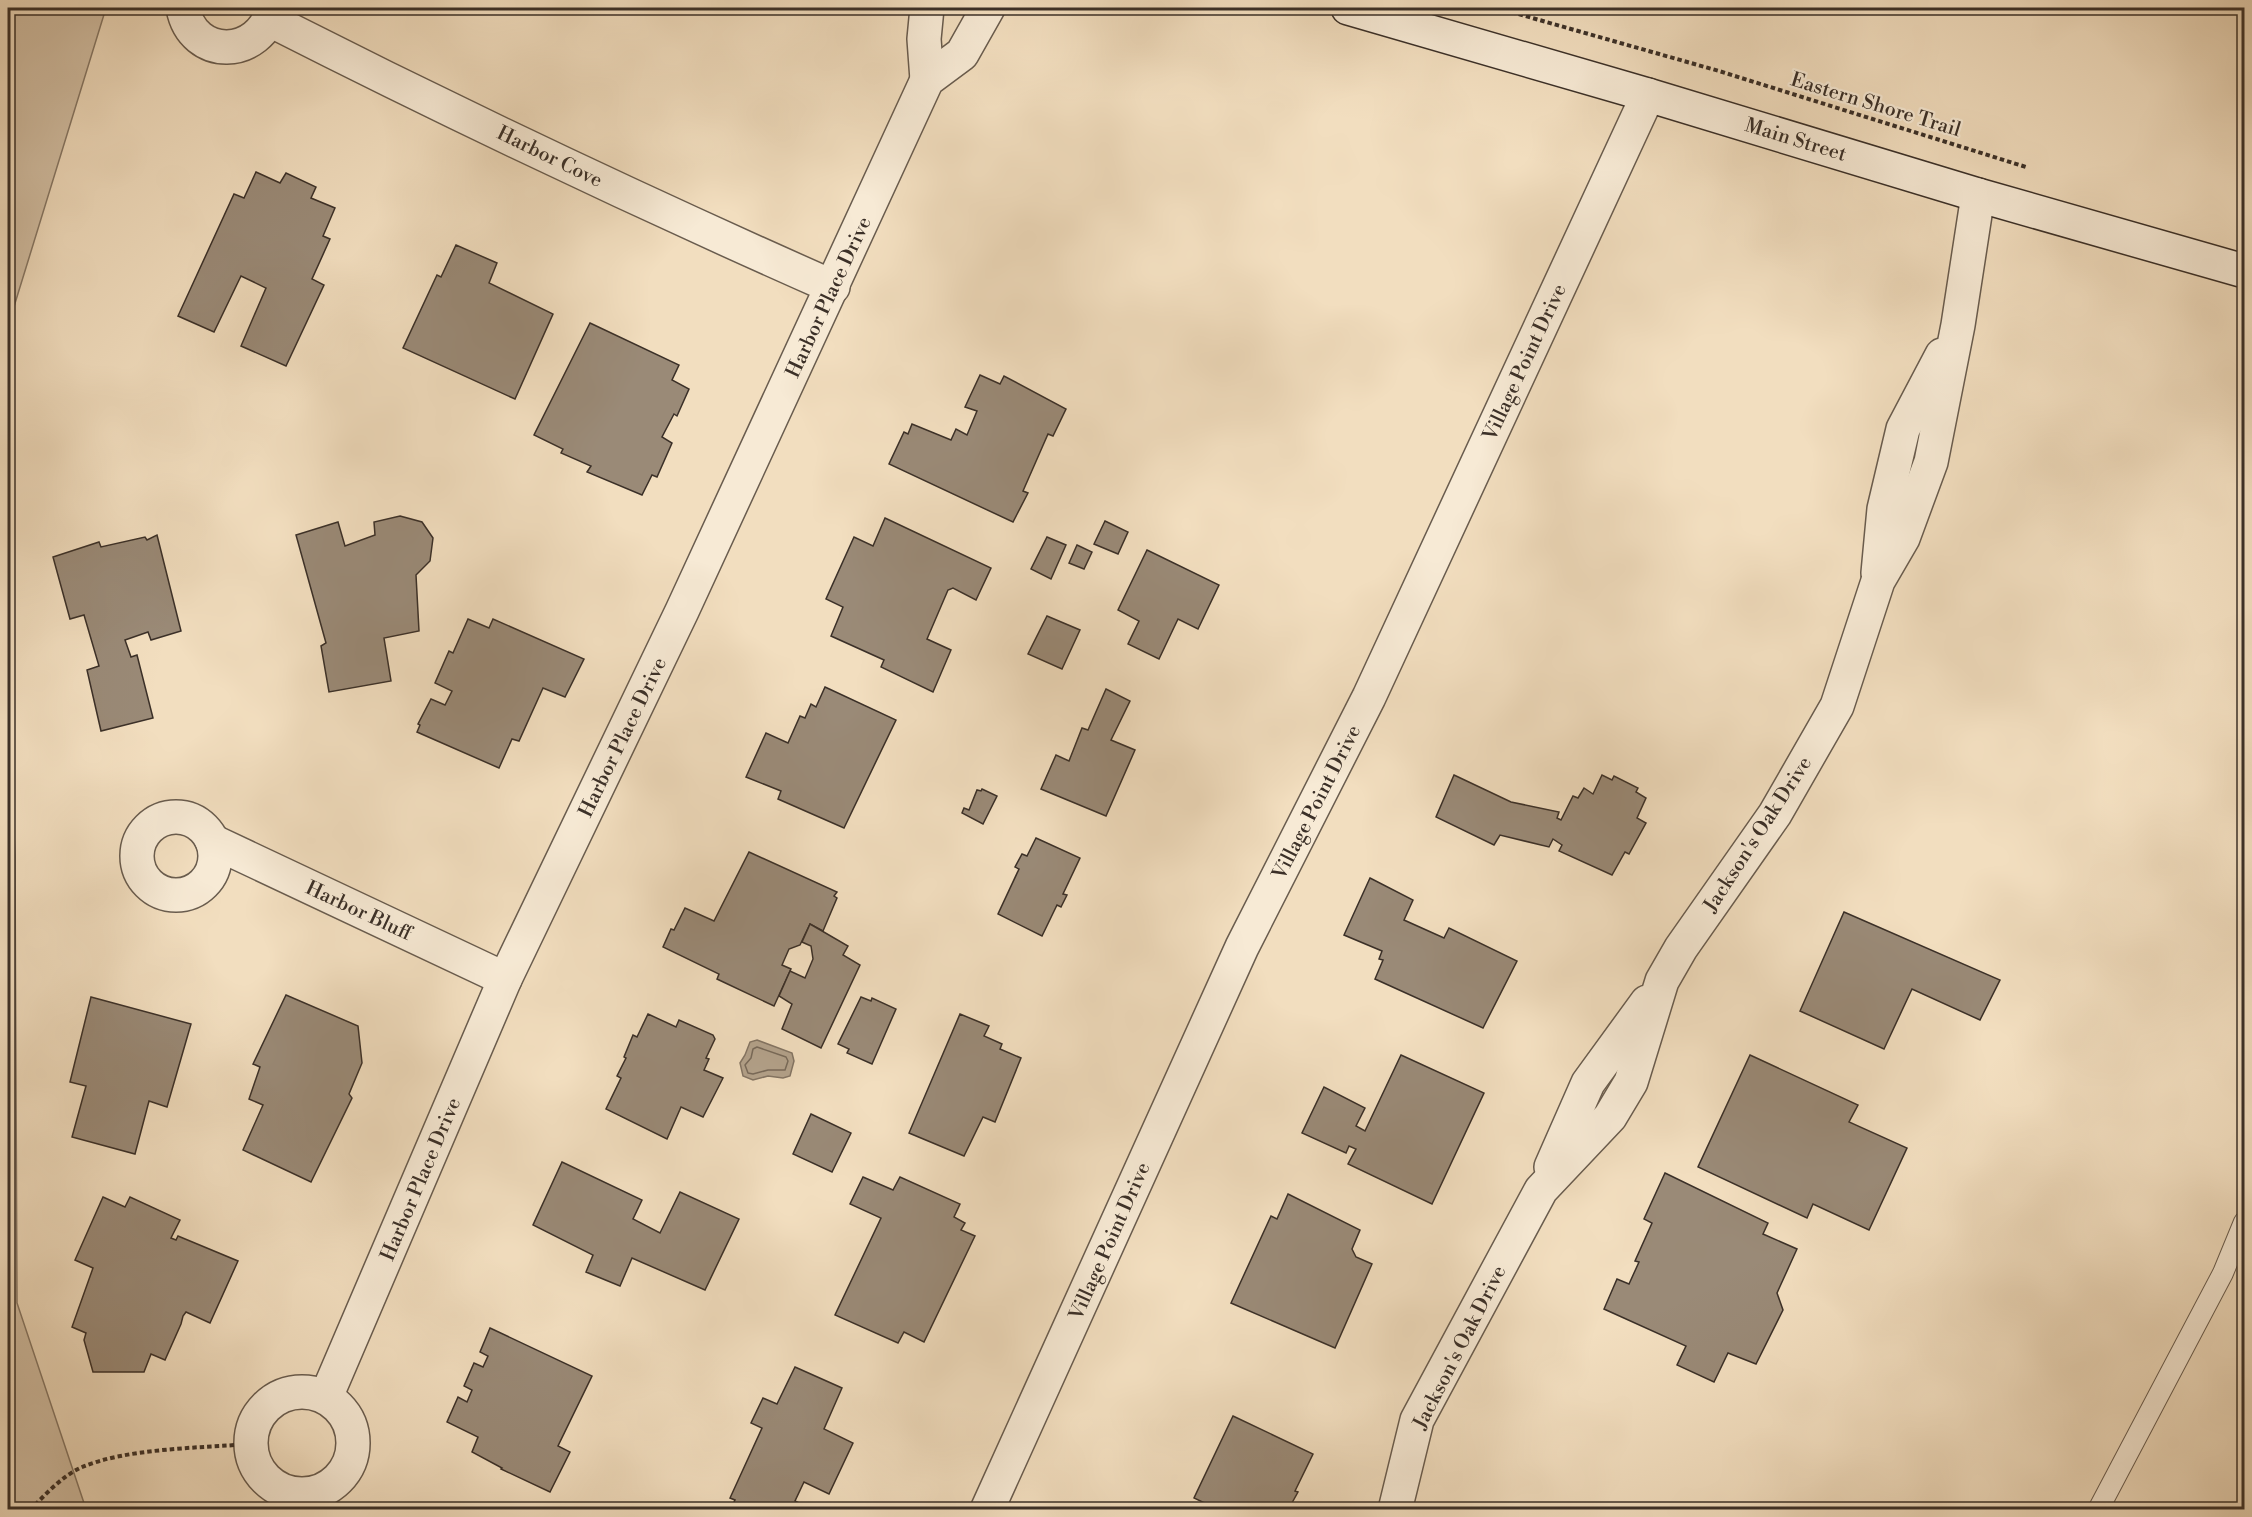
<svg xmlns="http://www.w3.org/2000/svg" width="2252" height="1517" font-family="'Libre Bodoni',serif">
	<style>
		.green { fill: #d3c0a5; stroke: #877866; stroke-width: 1.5 }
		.water { fill: #b4a38c; stroke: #847564; stroke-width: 1.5 }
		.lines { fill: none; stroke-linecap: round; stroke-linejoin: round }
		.shore { stroke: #786a5a; stroke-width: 1.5 }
		.building { fill: #9a8a77; stroke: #3b3028; stroke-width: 1.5 }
		.service-casing { stroke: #695c4e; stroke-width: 22 }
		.minor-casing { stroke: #695c4e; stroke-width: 36 }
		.secondary-casing { stroke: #3b3028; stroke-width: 36 }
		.path { stroke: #3b3028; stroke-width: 4; stroke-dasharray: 4.5 3; stroke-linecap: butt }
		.service { stroke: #f7ead5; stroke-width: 20 }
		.minor { stroke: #f7ead5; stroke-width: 33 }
		.secondary { stroke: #f7ead5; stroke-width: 33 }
		.labels { text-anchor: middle; stroke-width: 4.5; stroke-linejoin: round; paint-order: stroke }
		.street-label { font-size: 20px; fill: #3b3028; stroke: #f7ead5 }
	</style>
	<rect width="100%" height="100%" fill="#f2debf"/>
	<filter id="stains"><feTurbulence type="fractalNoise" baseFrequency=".00333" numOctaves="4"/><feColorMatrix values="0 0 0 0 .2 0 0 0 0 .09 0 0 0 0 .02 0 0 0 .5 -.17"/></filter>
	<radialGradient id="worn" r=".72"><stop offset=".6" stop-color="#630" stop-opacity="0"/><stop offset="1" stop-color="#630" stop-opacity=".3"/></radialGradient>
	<!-- green -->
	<g class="green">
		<path d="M8 8H106L8 326Z"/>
		<path d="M8 691 15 856 17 1303 86 1509H8Z"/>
	</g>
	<!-- water -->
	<path class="water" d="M757 1040 792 1053 794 1061 790 1076 783 1078 768 1076 753 1080 743 1076 740 1063 745 1055 750 1042Z"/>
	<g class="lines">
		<!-- shore -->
		<path class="shore" d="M757 1047 786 1057 788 1061 785 1070H768L753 1074 748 1073 745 1065 751 1058 753 1049Z"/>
	</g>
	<!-- building -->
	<g class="building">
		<path d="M256 172 280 183 286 173 316 187 311 198 335 208 323 236 330 239 312 279 324 285 286 366 241 346 266 288 241 276 214 332 178 316 234 194 244 198Z"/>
		<path d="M456 245 497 263 489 283 553 314 515 399 403 348 437 275 441 277Z"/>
		<path d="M590 323 679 365 672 380 689 389 677 416 674 414 662 437 672 443 657 477 652 475 642 495 587 472 591 466 561 453 563 449 534 435Z"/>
		<path d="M980 375 1000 384 1004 376 1066 409 1053 436 1048 434 1023 491 1028 493 1013 522 889 464 904 432 908 434 912 424 951 440 956 429 967 435 977 411 965 407Z"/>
		<path d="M400 516 422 522 433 538 430 561 416 575 419 631 384 638 391 681 329 692 321 646 326 643 296 535 338 522 345 546 375 535 374 522Z"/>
		<path d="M885 518 991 568 976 600 953 588 948 590 927 639 951 650 933 692 881 667 884 660 831 636 843 607 826 599 854 537 873 546Z"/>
		<path d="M1105 521 1128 532 1118 554 1094 544Z"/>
		<path d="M157 535 181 631 151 640 148 632 125 640 131 657 137 655 153 718 101 731 87 670 99 666 84 615 70 619 53 557 99 542 101 547 145 537 147 540Z"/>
		<path d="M1047 537 1066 545 1051 579 1031 569Z"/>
		<path d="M1077 545 1092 552 1084 569 1069 563Z"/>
		<path d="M1147 550 1219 585 1198 629 1178 619 1159 659 1128 644 1139 621 1118 610Z"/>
		<path d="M1047 616 1080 630 1062 669 1028 654Z"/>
		<path d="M468 619 489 628 493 619 584 659 565 697 543 688 519 741 512 739 499 768 417 732 420 725 418 724 431 699 445 705 452 691 435 683 449 651 453 653Z"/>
		<path d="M825 687 896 720 844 828 778 799 781 791 746 777 766 733 788 743 800 716 805 718 811 704 816 707Z"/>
		<path d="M1106 689 1130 701 1111 740 1135 750 1106 816 1041 789 1056 755 1069 761 1082 728 1088 730Z"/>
		<path d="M1454 775 1511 802 1559 812 1557 818 1561 820 1573 796 1578 798 1584 788 1593 794 1602 775 1612 780 1614 776 1638 788 1636 792 1646 798 1637 818 1646 823 1629 854 1625 852 1612 875 1559 851 1562 845 1553 839 1549 847 1500 835 1494 845 1436 817Z"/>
		<path d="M982 789 997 796 983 824 962 813 964 808 969 810 977 790 981 791Z"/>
		<path d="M1036 838 1080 858 1063 894 1067 895 1061 907 1057 905 1042 936 998 914 1019 869 1015 867 1022 854 1027 856Z"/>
		<path d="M749 852 837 892 834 896 837 898 823 931 810 924 800 945 789 949 782 965 791 969 774 1006 717 979 719 974 663 947 671 929 674 930 685 908 714 921Z"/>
		<path d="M1370 878 1413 900 1404 920 1444 938 1449 928 1517 961 1483 1028 1375 979 1383 960 1379 959 1382 951 1344 935Z"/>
		<path d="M1844 912 2000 980 1980 1020 1912 989 1884 1049 1800 1011Z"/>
		<path d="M810 924 848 946 843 955 860 965 821 1048 782 1029 792 1004 779 996 790 971 805 978 813 959 811 946 802 942Z"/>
		<path d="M286 995 358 1026 362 1063 349 1094 352 1098 311 1182 243 1150 263 1105 249 1099 260 1067 253 1064Z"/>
		<path d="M91 997 191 1024 167 1107 149 1101 135 1154 72 1137 86 1086 70 1082Z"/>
		<path d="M861 997 871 1001 872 998 896 1009 872 1064 847 1053 849 1049 838 1044Z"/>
		<path d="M648 1014 676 1027 679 1020 713 1035 715 1039 706 1058 709 1059 704 1070 723 1078 703 1117 681 1107 667 1139 606 1109 621 1078 617 1076 626 1058 624 1057 633 1035 637 1037Z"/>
		<path d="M960 1014 989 1026 984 1036 1002 1044 1000 1049 1021 1058 995 1122 983 1117 964 1156 909 1133Z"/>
		<path d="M1401 1055 1484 1093 1432 1204 1348 1164 1356 1149 1349 1146 1346 1153 1302 1133 1324 1087 1365 1108 1356 1126 1365 1131Z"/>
		<path d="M1750 1055 1858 1105 1849 1122 1907 1148 1869 1230 1813 1204 1807 1218 1698 1167Z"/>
		<path d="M811 1114 851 1133 832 1172 793 1154Z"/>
		<path d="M562 1162 642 1200 633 1219 660 1233 680 1192 739 1219 705 1290 632 1258 620 1286 586 1272 593 1255 533 1225Z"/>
		<path d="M1665 1173 1768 1223 1763 1234 1797 1249 1777 1293 1783 1310 1756 1364 1728 1353 1714 1382 1677 1365 1686 1346 1604 1309 1617 1279 1629 1284 1639 1262 1635 1261 1652 1223 1644 1219Z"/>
		<path d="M863 1177 893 1190 900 1177 960 1204 954 1217 965 1223 961 1230 975 1236 924 1342 904 1332 898 1343 835 1315 881 1218 850 1204Z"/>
		<path d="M1288 1194 1360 1230 1352 1249 1356 1257 1372 1264 1335 1348 1231 1303 1271 1216 1277 1219Z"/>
		<path d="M103 1197 125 1207 130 1197 180 1220 171 1238 176 1240 178 1236 238 1261 210 1323 186 1312 183 1316 181 1324 165 1360 151 1354 144 1372H93L84 1340 86 1333 72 1327 93 1268 75 1260Z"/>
		<path d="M490 1328 592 1376 558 1446 570 1452 550 1492 501 1469 502 1468 472 1452 478 1437 447 1422 458 1397 467 1402 472 1390 464 1386 474 1363 483 1367 488 1356 480 1352Z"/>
		<path d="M795 1367 842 1388 824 1429 853 1443 829 1494 804 1482 795 1501 813 1510H730L735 1500 730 1498 762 1428 751 1423 763 1398 777 1404Z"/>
		<path d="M1233 1416 1313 1454 1295 1491 1298 1492 1288 1510H1219L1194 1498Z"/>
	</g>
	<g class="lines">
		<!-- service casing -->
		<g class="service-casing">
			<path id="service" d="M2098 1510 2223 1273 2244 1222"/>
		</g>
		<!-- minor casing -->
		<g class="minor-casing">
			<g id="minor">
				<path d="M183 8C193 61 260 59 273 8"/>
				<path d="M927 8 924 39 927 80"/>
				<path d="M270 20C455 114 643 203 833 287"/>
				<path d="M1878 573 1884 509 1903 429 1942 355"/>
				<circle cx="176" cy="856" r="39"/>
				<path d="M212 841 505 979"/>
				<path d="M1551 1167 1588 1083 1647 1002"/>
				<circle cx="302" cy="1443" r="51"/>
				<path d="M326 1397 505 979 682 611 927 80 962 54 988 8"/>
				<path d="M987 1510 1242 947 1369 697 1648 95"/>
				<path d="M1395 1510 1417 1420 1541 1190 1610 1117 1631 1082 1662 981 1681 948 1775 814 1837 706 1878 581 1903 538 1931 462 1958 325 1978 195"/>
			</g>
		</g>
		<!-- secondary casing -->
		<g class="secondary-casing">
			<path id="secondary" d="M1348 8 1648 95 1978 195 2244 271"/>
		</g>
		<!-- path -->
		<g class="path">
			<path d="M1497 8 1719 71 2026 167"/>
			<path d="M30 1510C45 1495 61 1477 80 1468 125 1448 200 1448 250 1444"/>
		</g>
		<!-- service -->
		<use href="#service" class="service"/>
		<!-- minor -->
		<use href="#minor" class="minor"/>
		<!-- secondary -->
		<use href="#secondary" class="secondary"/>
	</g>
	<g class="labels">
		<!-- street labels -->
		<g class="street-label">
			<text transform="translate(1876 104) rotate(17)" y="7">Eastern Shore Trail</text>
			<text transform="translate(1796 139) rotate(17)" y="7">Main Street</text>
			<text transform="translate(550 156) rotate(26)" y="7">Harbor Cove</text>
			<text transform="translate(828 297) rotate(-65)" y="7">Harbor Place Drive</text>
			<text transform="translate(1524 362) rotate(-65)" y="7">Village Point Drive</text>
			<text transform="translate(622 737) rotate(-64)" y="7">Harbor Place Drive</text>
			<text transform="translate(1316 802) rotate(-63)" y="7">Village Point Drive</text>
			<text transform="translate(1757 834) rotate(-57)" y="7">Jackson's Oak Drive</text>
			<text transform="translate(359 910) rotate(25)" y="7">Harbor Bluff</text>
			<text transform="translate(420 1179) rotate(-67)" y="7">Harbor Place Drive</text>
			<text transform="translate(1109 1241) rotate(-66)" y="7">Village Point Drive</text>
			<text transform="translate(1459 1347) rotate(-63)" y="7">Jackson's Oak Drive</text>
		</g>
	</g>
	<!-- margin -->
	<rect width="2252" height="1517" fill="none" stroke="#f2debf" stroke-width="30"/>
	<rect x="9" y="9" width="2234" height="1499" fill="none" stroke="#3b3028" stroke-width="3"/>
	<rect x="15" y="15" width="2222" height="1487" fill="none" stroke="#3b3028" stroke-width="1.5"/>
	<rect width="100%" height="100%" filter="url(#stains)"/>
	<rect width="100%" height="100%" fill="url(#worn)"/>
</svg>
